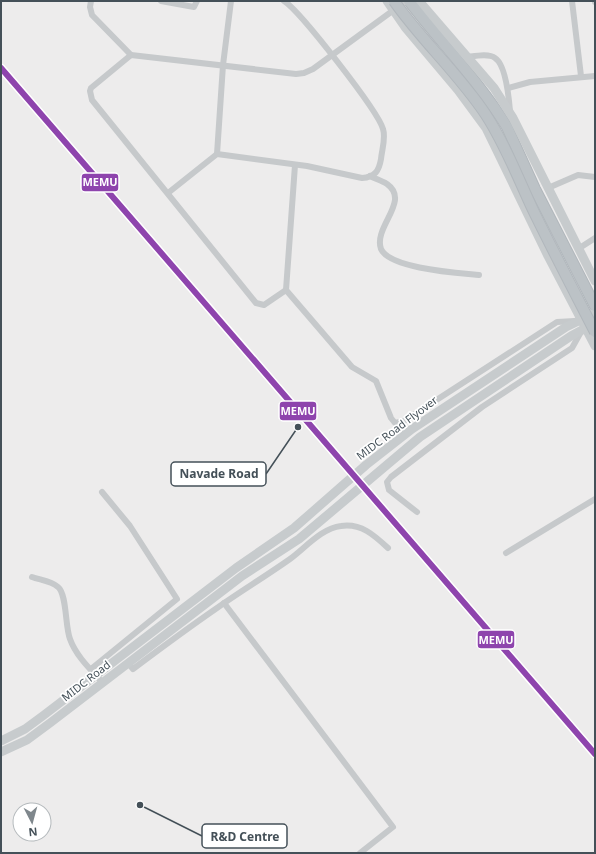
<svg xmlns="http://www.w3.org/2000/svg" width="596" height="854" font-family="'Noto Sans',sans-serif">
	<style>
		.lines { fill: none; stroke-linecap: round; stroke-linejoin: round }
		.trunk-casing { stroke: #b1b7bc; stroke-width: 12 }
		.minor { stroke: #c6c9cb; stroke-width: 6 }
		.secondary { stroke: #c7cbcd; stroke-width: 9 }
		.trunk { stroke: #bcc2c6; stroke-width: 10 }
		.trunk-bridge-casing { stroke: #b1b7bc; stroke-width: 12; stroke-linecap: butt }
		.trunk-bridge { stroke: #bcc2c6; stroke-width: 10 }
		.rail-1-casing { stroke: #fff; stroke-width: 9 }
		.rail-1 { stroke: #8e44ad; stroke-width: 6 }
		.labels { text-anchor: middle; stroke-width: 3.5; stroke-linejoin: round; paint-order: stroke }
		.street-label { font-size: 11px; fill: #445058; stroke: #fff }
		.leader { fill: none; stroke: #445058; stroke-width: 1.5 }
		.callout-dot { fill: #445058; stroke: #fff; stroke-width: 1.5 }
		.callout { fill: #fff; stroke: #445058; stroke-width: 1.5 }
		.callout-label { font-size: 12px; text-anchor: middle; font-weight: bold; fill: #445058 }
		.line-badge { stroke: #fff; stroke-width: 1.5 }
		.badge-label { font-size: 11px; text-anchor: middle; font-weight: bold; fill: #fff }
	</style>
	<rect width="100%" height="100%" fill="#edecec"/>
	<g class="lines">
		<!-- trunk casing -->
		<g class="trunk-casing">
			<path id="trunk" d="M409 1C441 43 479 81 507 127L535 189 595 306"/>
		</g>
		<!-- minor -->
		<g class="minor">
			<path d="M91 1 90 7 92 15 131 55"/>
			<path d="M161 1 194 7 197 1"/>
			<path d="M572 1 581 76"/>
			<path d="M595 1V2"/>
			<path d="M468 57C475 56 489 53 495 58 506 65 509 99 510 111"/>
			<path d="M508 88 530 82 595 76"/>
			<path d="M217 154 223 65 231 1"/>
			<path d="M295 165 286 290 352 367 376 381 391 418 395 423 404 421 557 322 575 321"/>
			<path d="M370 176C376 179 382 181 387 184 411 201 373 227 381 249 390 269 460 273 479 275"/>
			<path d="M548 188 578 175 595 177"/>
			<path d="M168 193 217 154 307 166 362 178C375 177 379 171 381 159 382 149 386 138 383 129 378 111 300 11 284 1"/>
			<path d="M578 249 595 238"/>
			<path d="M286 290 264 305 256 303 92 100 90 91 91 88 131 55 296 74 304 73 313 69 406 1"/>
			<path d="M417 512 389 490 387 482 391 477 482 407 572 348 582 330"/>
			<path d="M506 553 595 499"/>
			<path d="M32 577C40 580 51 581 58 587 67 594 65 627 70 639 76 656 91 670 103 683"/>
			<path d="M224 603 393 827 360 853"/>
			<path d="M128 663 133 669C161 648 188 628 217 608 241 591 266 576 290 559 305 548 322 528 341 526 361 523 374 535 388 548"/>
			<path d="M91 669 177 599 130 526 102 492"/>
		</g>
		<!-- secondary -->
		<g class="secondary">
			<path d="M387 1 405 27 458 90 486 128 548 256 595 346"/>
			<path d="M419 1 494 88 513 118 595 281"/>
			<path d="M1 741 25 729 44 715 236 568 294 528 366 465 412 429 566 327 595 313"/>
			<path d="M1 752 27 740 50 723 242 576 299 539 420 437 571 336 595 323"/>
		</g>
		<!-- trunk -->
		<use href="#trunk" class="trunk"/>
		<!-- trunk-bridge casing -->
		<g class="trunk-bridge-casing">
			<path id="trunk-bridge" d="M394 1C422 41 459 74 486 115 505 144 518 178 533 210 553 251 574 291 595 332"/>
		</g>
		<!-- trunk-bridge -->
		<use href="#trunk-bridge" class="trunk-bridge"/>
		<!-- rail-1 casing -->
		<g class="rail-1-casing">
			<path id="rail-1" d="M1 68 595 754"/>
		</g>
		<!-- rail-1 -->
		<use href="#rail-1" class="rail-1"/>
	</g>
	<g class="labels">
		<!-- street labels -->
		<g class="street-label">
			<text transform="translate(397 428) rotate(-37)" y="4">MIDC Road Flyover</text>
			<text transform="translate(86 681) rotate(-38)" y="4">MIDC Road</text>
		</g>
	</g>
	<!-- callouts -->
	<path class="leader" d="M298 427L266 474M140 805L202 836"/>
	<g class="callout-dot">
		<circle cx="298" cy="427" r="4"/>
		<circle cx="140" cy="805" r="4"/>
	</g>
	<g class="callout">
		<rect x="171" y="462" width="95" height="24" rx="4"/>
		<rect x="202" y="824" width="85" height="24" rx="4"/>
	</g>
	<g class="callout-label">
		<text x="219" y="478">Navade Road</text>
		<text x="245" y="841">R&amp;D Centre</text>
	</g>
	<g class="line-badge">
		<rect x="81" y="173" width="38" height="19" rx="4" fill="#8e44ad"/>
		<rect x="279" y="401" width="38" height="20" rx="4" fill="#8e44ad"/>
		<rect x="477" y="630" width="38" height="19" rx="4" fill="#8e44ad"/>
	</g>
	<g class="badge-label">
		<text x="100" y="186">MEMU</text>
		<text x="298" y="415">MEMU</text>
		<text x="496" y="644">MEMU</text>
	</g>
	<!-- border -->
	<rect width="596" height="854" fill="none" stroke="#445058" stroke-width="4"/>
	<!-- north arrow -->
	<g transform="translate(32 822) rotate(174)"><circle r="19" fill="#ffffff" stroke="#b4b9bc"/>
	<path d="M0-3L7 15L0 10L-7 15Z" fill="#7f878c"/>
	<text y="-6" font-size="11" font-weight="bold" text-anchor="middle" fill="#445058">N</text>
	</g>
</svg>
